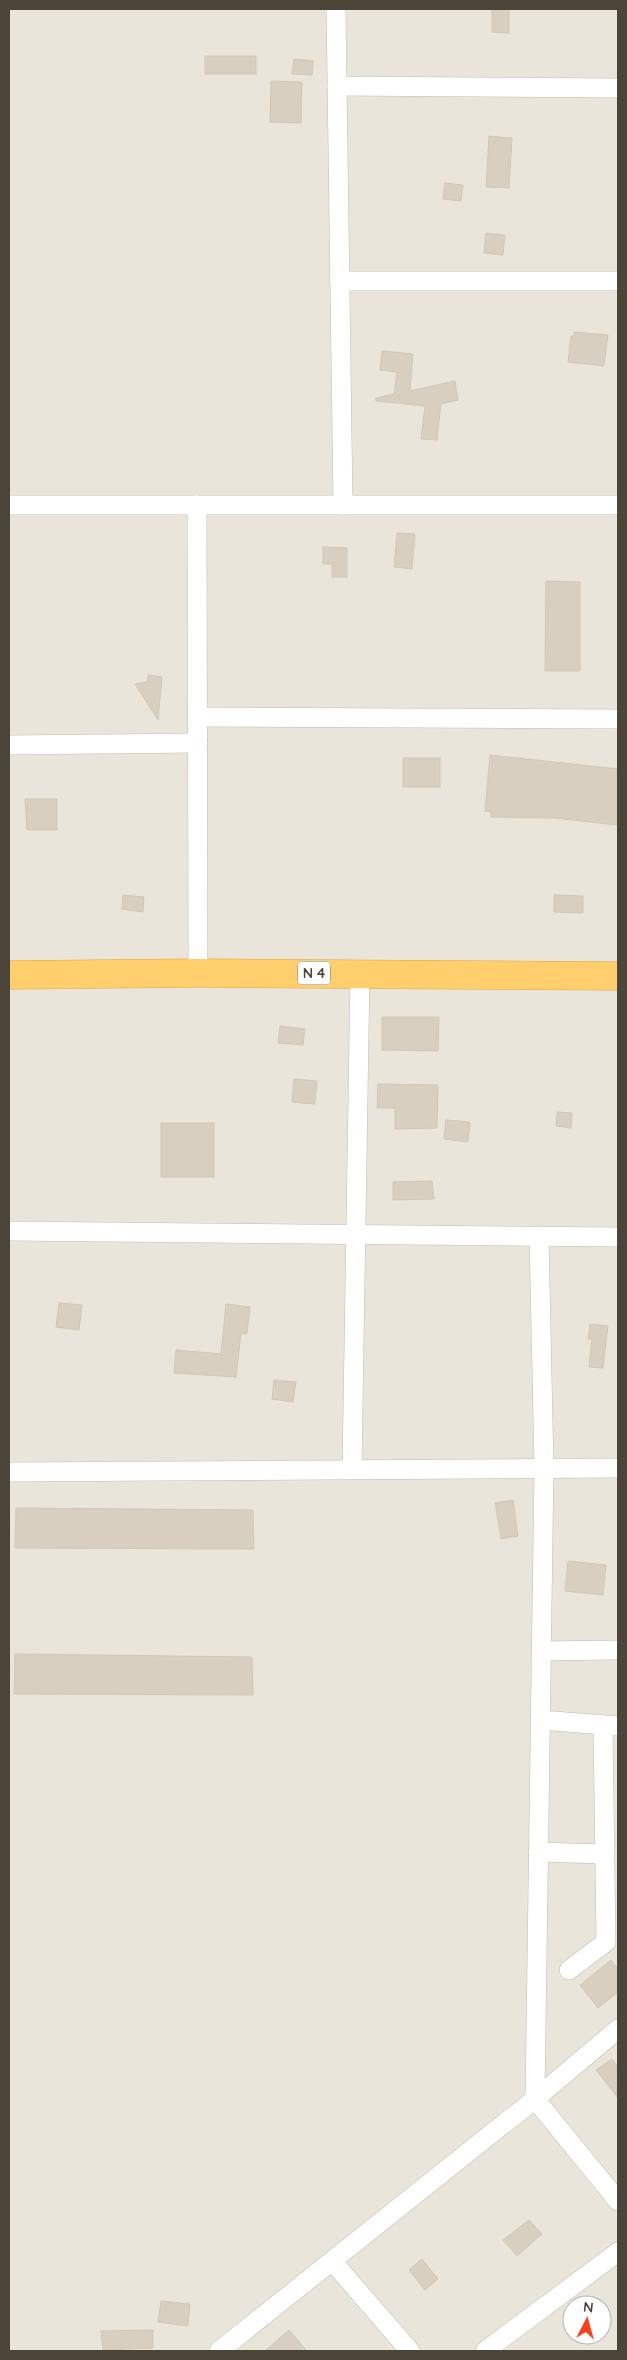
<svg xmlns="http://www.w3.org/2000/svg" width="627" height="2360" font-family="Quicksand,sans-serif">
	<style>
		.residential { fill: #eae5da; fill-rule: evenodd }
		.building { fill: #d8cfc1; stroke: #d3c7b4 }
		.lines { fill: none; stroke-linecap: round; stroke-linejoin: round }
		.street-casing { stroke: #c2bbae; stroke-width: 20 }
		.highway-casing { stroke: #e0a43c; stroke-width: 29 }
		.street { stroke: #fff; stroke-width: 19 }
		.highway { stroke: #ffcf6e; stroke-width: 28 }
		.labels { text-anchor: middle; stroke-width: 5; stroke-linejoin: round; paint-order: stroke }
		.shield { fill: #fff; stroke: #817c74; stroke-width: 1 }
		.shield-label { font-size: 14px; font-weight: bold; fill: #4b4439 }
	</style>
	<rect width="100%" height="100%" fill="#f6f3ec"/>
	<!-- residential -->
	<path class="residential" d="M9 9H618V2351H9ZM572 2305H602V2335H572Z"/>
	<!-- building -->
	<g class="building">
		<path d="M492 9H509V33L492 32Z"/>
		<rect x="205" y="56" width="51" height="18"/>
		<path d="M294 59 313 61 312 75 292 74Z"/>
		<path d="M271 81 302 82 301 123 270 122Z"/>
		<path d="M489 136 512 138 509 188 486 187Z"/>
		<path d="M445 183 463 185 461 201 443 199Z"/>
		<path d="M486 233 505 235 503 255 484 253Z"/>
		<path d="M574 332 608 335 604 366 568 362 571 336H574Z"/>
		<path d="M382 351 413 354 410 391 455 381 458 400 441 404 437 440 421 439 425 406 376 401V398L394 394 397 372 380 370Z"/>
		<path d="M397 533 415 534 412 569 394 567Z"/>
		<path d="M323 547 347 548V577H332V564H323Z"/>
		<path d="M546 581 580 582V671H545Z"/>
		<path d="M148 675 162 677 158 720 135 684 147 682Z"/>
		<path d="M490 755 618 769V825L554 818 491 817V812L485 811Z"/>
		<rect x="403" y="758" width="37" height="29"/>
		<path d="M25 799H57V830H27Z"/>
		<path d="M123 895 144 897 143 912 122 909Z"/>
		<path d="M554 895 583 896V913L554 912Z"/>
		<path d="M382 1017H439L438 1051 382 1050Z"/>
		<path d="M280 1026 305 1029 303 1045 278 1043Z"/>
		<path d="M294 1079 317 1081 315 1104 292 1102Z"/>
		<path d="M378 1084 438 1085 437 1128 395 1129V1108H377Z"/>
		<path d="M557 1112 572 1113 571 1128 556 1126Z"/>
		<path d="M446 1120 470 1122 468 1142 444 1139Z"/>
		<rect x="161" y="1123" width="53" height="54"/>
		<path d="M432 1181 434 1199 393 1200V1182Z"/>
		<path d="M59 1303 82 1305 79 1330 56 1327Z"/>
		<path d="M226 1304 250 1307 247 1334H241L236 1377 174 1373 176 1350 221 1354Z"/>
		<path d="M590 1324 608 1326 603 1368 589 1367 592 1339H588Z"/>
		<path d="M274 1380 296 1382 293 1402 272 1399Z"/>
		<path d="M513 1500 518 1536 501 1539 495 1503Z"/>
		<path d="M16 1508 253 1510 254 1549 15 1548Z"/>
		<path d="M568 1561 606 1565 603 1595 565 1591Z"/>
		<path d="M15 1654 252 1657 253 1695 14 1694Z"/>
		<path d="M611 1960 618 1969V1992L598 2008 580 1985Z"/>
		<path d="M612 2059 618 2067V2098L596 2070Z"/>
		<path d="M529 2220 542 2234 517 2256 503 2240Z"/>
		<path d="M422 2259 438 2279 425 2290 409 2270Z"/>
		<path d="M161 2301 190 2304 188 2326 158 2322Z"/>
		<path d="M153 2330V2348L103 2350 101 2331Z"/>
		<path d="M289 2330 307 2351H265Z"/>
	</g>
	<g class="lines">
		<!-- street casing -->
		<g class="street-casing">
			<g id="street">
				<path d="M336 9 343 505"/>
				<path d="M337 86 618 88"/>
				<path d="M339 281H618"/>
				<path d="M9 505H618"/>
				<path d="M197 505 198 973"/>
				<path d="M198 717 618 719"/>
				<path d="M9 745 198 743"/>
				<path d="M9 1231 618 1237"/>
				<path d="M539 1236 544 1467 535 2099 618 2201"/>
				<path d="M352 1469 360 973"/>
				<path d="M9 1472 618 1468"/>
				<path d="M541 1651 618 1650"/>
				<path d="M540 1720 618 1726"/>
				<path d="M538 1852 604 1854"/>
				<path d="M569 1970 606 1942 603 1725"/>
				<path d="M332 2261 410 2351"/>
				<path d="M219 2351 535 2099 618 2029"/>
				<path d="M485 2351 618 2252"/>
			</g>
		</g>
		<!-- highway casing -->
		<g class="highway-casing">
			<path id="highway" d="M9 975 198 973 618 976"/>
		</g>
		<!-- street -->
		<use href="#street" class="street"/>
		<!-- highway -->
		<use href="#highway" class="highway"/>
	</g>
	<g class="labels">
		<!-- shield labels -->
		<rect class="shield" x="298" y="961.5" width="32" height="23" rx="4"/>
		<g class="shield-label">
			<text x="314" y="978">N 4</text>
		</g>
	</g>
	<!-- border -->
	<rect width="627" height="2360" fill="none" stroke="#4b4439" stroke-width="20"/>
	<!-- north arrow -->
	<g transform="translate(587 2320) rotate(6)"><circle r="24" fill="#ffffff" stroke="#b7b4b0"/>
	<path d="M0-4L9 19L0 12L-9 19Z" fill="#fc3f1d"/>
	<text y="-8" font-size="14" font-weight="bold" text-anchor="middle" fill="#4b4439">N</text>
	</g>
</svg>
